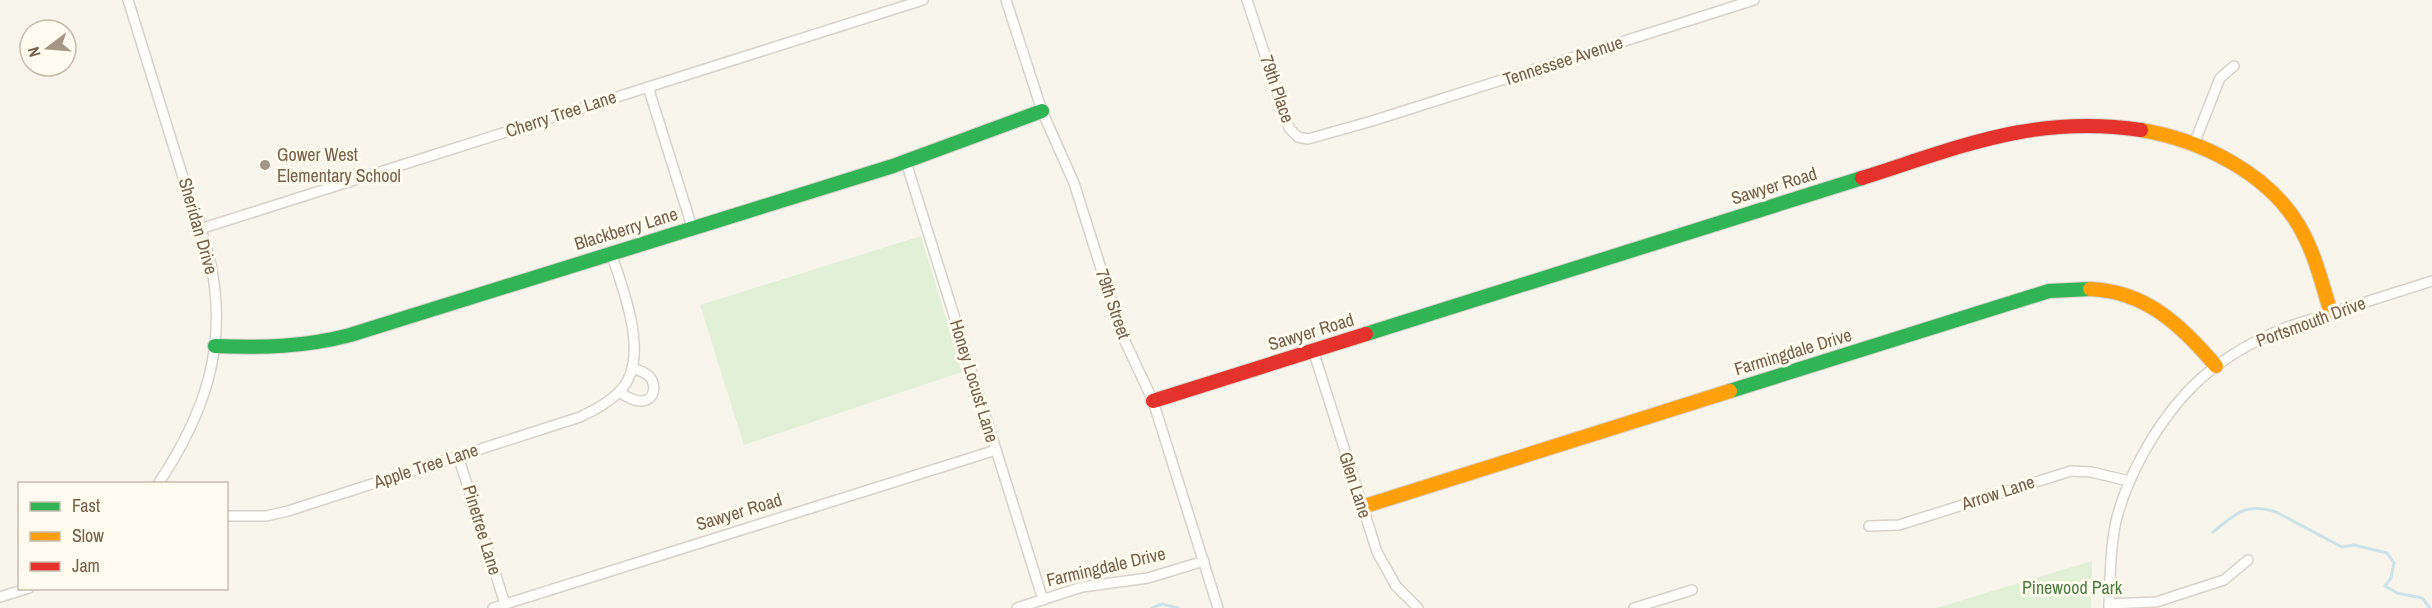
<svg xmlns="http://www.w3.org/2000/svg" width="2432" height="608" font-family="'Archivo Narrow',sans-serif">
	<style>
		.green { fill: #e2f0d7 }
		.lines { fill: none; stroke-linecap: round; stroke-linejoin: round }
		.stream { stroke: #cde3e9; stroke-width: 3 }
		.street-casing { stroke: #d7d2cb; stroke-width: 12 }
		.fast-casing { stroke: #d8d2ca; stroke-width: 16 }
		.slow-casing { stroke: #d8d2ca; stroke-width: 16 }
		.jam-casing { stroke: #d8d2ca; stroke-width: 16 }
		.street { stroke: #fefefc; stroke-width: 9 }
		.fast { stroke: #30b455; stroke-width: 14 }
		.slow { stroke: #ff9f0a; stroke-width: 14 }
		.jam { stroke: #e5322d; stroke-width: 14 }
		.poi-dot { fill: #a59584; stroke: #fffbee; stroke-width: 2 }
		.labels { text-anchor: middle; stroke-width: 6; stroke-linejoin: round; paint-order: stroke }
		.street-label { font-size: 18px; fill: #78614b; stroke: #fffbee }
		.poi-label { font-size: 18px; fill: #78614b; stroke: #fffbee; text-anchor: start }
		.park-label { font-size: 18px; fill: #4c7e42; stroke: #fffbee }
	</style>
	<rect width="100%" height="100%" fill="#f8f5ed"/>
	<!-- green -->
	<g class="green">
		<path d="M921 236 962 372 744 445 700 305Z"/>
		<path d="M2092 561 2091 608H1936Z"/>
	</g>
	<g class="lines">
		<!-- stream -->
		<g class="stream">
			<path d="M2213 532C2236 514 2244 502 2276 512L2342 547 2354 545 2387 553 2394 563 2391 578 2385 586 2397 593 2422 598 2430 608"/>
			<path d="M1152 608 1162 604 1178 608"/>
		</g>
		<!-- street casing -->
		<g class="street-casing">
			<g id="street">
				<path d="M128 0C146 58 164 116 182 174 192 204 204 234 211 265 228 348 204 415 158 484"/>
				<path d="M1006 0 1042 111 1074 183 1122 335 1153 401 1218 608"/>
				<path d="M1247 0 1289 128 1298 137 1308 139 1372 121 1754 0"/>
				<path d="M648 87 692 227"/>
				<path d="M2194 144 2220 78 2234 66"/>
				<path d="M906 162 1043 600"/>
				<path d="M200 229 923 0"/>
				<path d="M1313 350 1377 552 1396 586 1418 608"/>
				<path d="M619 392C625 396 634 401 641 401 655 401 657 385 649 376 645 372 637 370 632 367"/>
				<path d="M458 456 505 604"/>
				<path d="M226 516H266L288 511 580 417C593 411 609 402 619 392 652 360 623 289 611 253"/>
				<path d="M1869 526 1899 525 2071 471 2091 472 2129 481"/>
				<path d="M0 597 29 588"/>
				<path d="M2109 604 2156 602 2224 580 2248 560"/>
				<path d="M493 608 996 450"/>
				<path d="M1017 608 1082 587 1148 578 1204 561"/>
				<path d="M1634 608 1692 590"/>
				<path d="M2109 608C2110 579 2110 550 2116 521 2122 497 2131 476 2143 454 2179 389 2219 355 2287 327L2432 281"/>
			</g>
		</g>
		<!-- fast casing -->
		<g class="fast-casing">
			<g id="fast">
				<path d="M1366 334 1862 178"/>
				<path d="M215 346C261 348 305 347 350 335L893 166 1042 111"/>
				<path d="M1730 391 2049 291 2090 289"/>
			</g>
		</g>
		<!-- slow casing -->
		<g class="slow-casing">
			<g id="slow">
				<path d="M2141 130C2201 140 2268 173 2299 226 2315 253 2322 284 2331 313"/>
				<path d="M2090 289C2146 291 2182 326 2216 366"/>
				<path d="M1362 507 1730 391"/>
			</g>
		</g>
		<!-- jam casing -->
		<g class="jam-casing">
			<g id="jam">
				<path d="M1862 178C1960 147 2035 114 2141 130"/>
				<path d="M1153 401 1366 334"/>
			</g>
		</g>
		<!-- street -->
		<use href="#street" class="street"/>
		<!-- fast -->
		<use href="#fast" class="fast"/>
		<!-- slow -->
		<use href="#slow" class="slow"/>
		<!-- jam -->
		<use href="#jam" class="jam"/>
	</g>
	<!-- markers -->
	<circle class="poi-dot" cx="265" cy="165" r="6"/>
	<g class="labels">
		<!-- street labels -->
		<g class="street-label">
			<text transform="translate(1563 61) rotate(-18)" y="6">Tennessee Avenue</text>
			<text transform="translate(1277 89) rotate(71)" y="6">79th Place</text>
			<text transform="translate(561 114) rotate(-18)" y="6">Cherry Tree Lane</text>
			<text transform="translate(1774 186) rotate(-17)" y="6">Sawyer Road</text>
			<text transform="translate(198 226) rotate(74)" y="6">Sheridan Drive</text>
			<text transform="translate(626 229) rotate(-17)" y="6">Blackberry Lane</text>
			<text transform="translate(1113 304) rotate(71)" y="6">79th Street</text>
			<text transform="translate(2311 322) rotate(-20)" y="6">Portsmouth Drive</text>
			<text transform="translate(1311 332) rotate(-17)" y="6">Sawyer Road</text>
			<text transform="translate(1793 352) rotate(-17)" y="6">Farmingdale Drive</text>
			<text transform="translate(974 381) rotate(73)" y="6">Honey Locust Lane</text>
			<text transform="translate(426 466) rotate(-18)" y="6">Apple Tree Lane</text>
			<text transform="translate(1355 485) rotate(72)" y="6">Glen Lane</text>
			<text transform="translate(1998 493) rotate(-18)" y="6">Arrow Lane</text>
			<text transform="translate(739 512) rotate(-17)" y="6">Sawyer Road</text>
			<text transform="translate(482 530) rotate(73)" y="6">Pinetree Lane</text>
			<text transform="translate(1106 567) rotate(-13)" y="6">Farmingdale Drive</text>
		</g>
		<!-- poi labels -->
		<g class="poi-label">
			<text x="277" y="161">Gower West<tspan x="277" dy="21">Elementary School</tspan></text>
		</g>
		<!-- park labels -->
		<g class="park-label">
			<text x="2072" y="594">Pinewood Park</text>
		</g>
	</g>
	<!-- legend -->
	<rect x="18" y="482" width="210" height="108" fill="#fffbee" stroke="#c9bdad" stroke-width="1.5"/>
	<rect x="30" y="502" width="30" height="9" fill="#30b455" stroke="#c9bdad" stroke-width="1.5"/>
	<text x="72" y="512" font-size="18" fill="#78614b">Fast</text>
	<rect x="30" y="532" width="30" height="9" fill="#ff9f0a" stroke="#c9bdad" stroke-width="1.5"/>
	<text x="72" y="542" font-size="18" fill="#78614b">Slow</text>
	<rect x="30" y="562" width="30" height="9" fill="#e5322d" stroke="#c9bdad" stroke-width="1.5"/>
	<text x="72" y="572" font-size="18" fill="#78614b">Jam</text>
	<!-- north arrow -->
	<g transform="translate(48 48) rotate(254)"><circle r="28" fill="#fffbee" stroke="#c9bdad" stroke-width="1.5"/>
	<path d="M0-4.5L10 22L0 15L-10 22Z" fill="#a59584"/>
	<text y="-9" font-size="16" font-weight="bold" text-anchor="middle" fill="#78614b">N</text>
	</g>
</svg>
